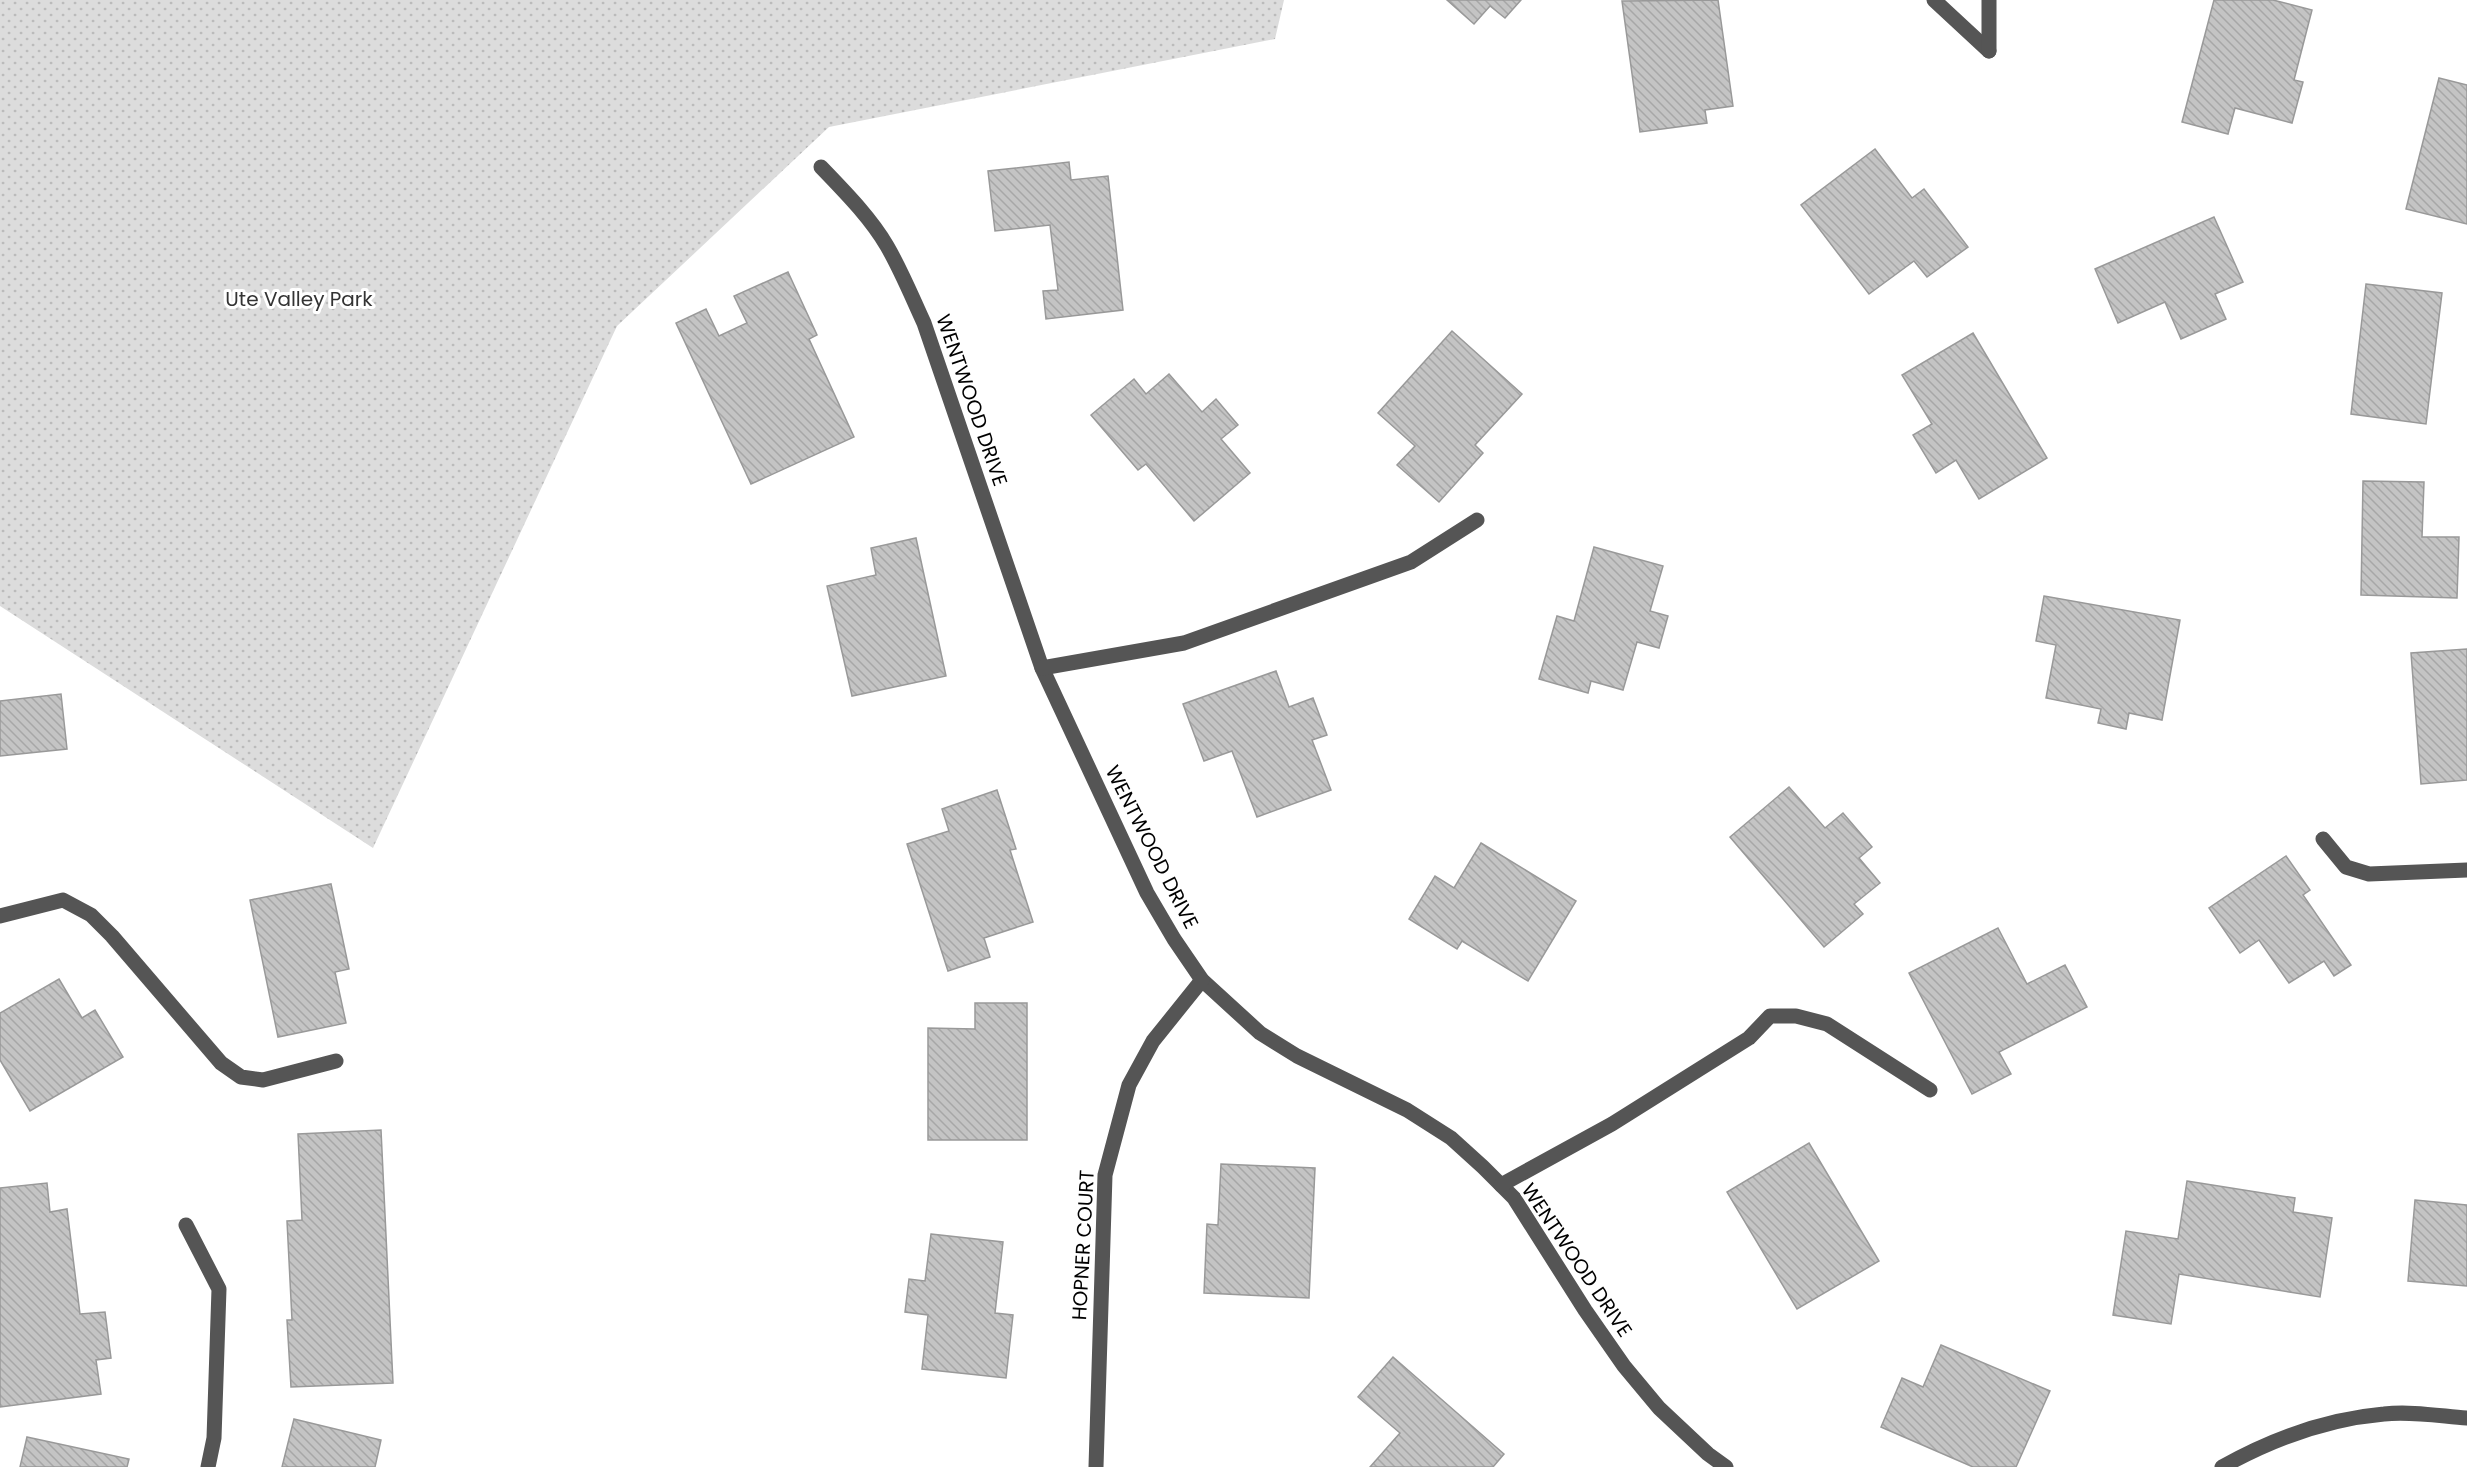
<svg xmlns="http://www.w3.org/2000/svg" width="2467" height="1467" font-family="Poppins,sans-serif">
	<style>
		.park { fill: url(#park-dots) }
		.building { fill: url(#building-back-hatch); stroke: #999; stroke-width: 1.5 }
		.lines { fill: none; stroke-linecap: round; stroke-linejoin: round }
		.minor { stroke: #555; stroke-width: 15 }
		.labels { text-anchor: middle; stroke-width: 6; stroke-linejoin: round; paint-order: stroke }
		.park-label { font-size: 20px; fill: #333; stroke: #fff }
		.street-label { font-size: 20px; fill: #000; stroke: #fff }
	</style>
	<defs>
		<pattern id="park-dots" width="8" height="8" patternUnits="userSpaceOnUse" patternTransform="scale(1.5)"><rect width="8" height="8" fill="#dcdcdc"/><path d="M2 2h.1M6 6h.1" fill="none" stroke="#bbb" stroke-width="1.8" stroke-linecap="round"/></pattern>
		<pattern id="building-back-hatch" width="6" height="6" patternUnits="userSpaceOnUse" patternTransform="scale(1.5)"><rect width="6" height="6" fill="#c4c4c4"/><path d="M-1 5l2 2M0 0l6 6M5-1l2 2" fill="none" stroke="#a7a7a7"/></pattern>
	</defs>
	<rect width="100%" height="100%" fill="#fff"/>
	<!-- park -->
	<path class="park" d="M0 0H1284L1275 39 829 127 617 326 373 848 0 606Z"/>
	<!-- building -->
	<g class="building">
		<path d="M1447 0H1521L1505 18 1490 6 1474 24Z"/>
		<path d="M1718 0 1733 106 1705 110 1707 123 1640 132 1622 1Z"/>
		<path d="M2214 0H2273L2312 10 2294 80 2303 82 2292 123 2235 108 2228 134 2182 122Z"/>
		<path d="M2439 78 2467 85V224L2406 209Z"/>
		<path d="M1875 149 1912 198 1924 189 1968 247 1927 277 1914 261 1869 294 1801 205Z"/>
		<path d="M1069 162 1071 180 1108 176 1123 310 1046 319 1043 291 1058 290 1050 225 995 231 988 171Z"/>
		<path d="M2214 217 2243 282 2215 294 2226 319 2181 339 2165 302 2118 323 2095 269Z"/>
		<path d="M788 272 817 335 809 339 854 437 751 484 676 323 706 309 719 336 747 323 734 296Z"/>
		<path d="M2366 284 2442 293 2426 424 2351 414Z"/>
		<path d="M1452 331 1522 394 1475 445 1483 453 1439 502 1397 465 1415 446 1378 413Z"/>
		<path d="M1973 333 2047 458 1979 499 1956 460 1936 473 1913 435 1932 424 1902 375Z"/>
		<path d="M1169 374 1202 412 1216 399 1238 425 1221 439 1250 473 1194 521 1146 464 1138 470 1091 415 1134 379 1146 394Z"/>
		<path d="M2363 481 2424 482 2422 537H2459L2457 598 2361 595Z"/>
		<path d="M916 538 946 676 852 696 827 586 876 575 871 548Z"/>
		<path d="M1594 547 1663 566 1650 611 1668 616 1659 648 1637 642 1623 690 1591 681 1588 693 1539 679 1557 616 1574 621Z"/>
		<path d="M2044 596 2180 620 2162 720 2129 713 2126 729 2098 723 2101 709 2046 698 2056 645 2036 641Z"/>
		<path d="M2467 649V780L2421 784 2411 653Z"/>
		<path d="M1276 671 1289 707 1313 698 1327 735 1312 740 1331 790 1257 817 1232 751 1204 761 1183 704Z"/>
		<path d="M61 694 67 749 0 756V701Z"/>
		<path d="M1789 787 1825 828 1843 813 1872 847 1859 858 1880 883 1854 904 1863 914 1824 947 1730 837Z"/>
		<path d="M997 790 1016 849 1010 850 1033 922 984 938 990 957 948 971 907 844 949 831 942 809Z"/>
		<path d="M1481 843 1576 901 1528 981 1462 941 1457 949 1409 919 1435 876 1454 888Z"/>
		<path d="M2286 856 2310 890 2303 895 2351 965 2334 976 2324 961 2289 983 2259 940 2240 953 2209 908Z"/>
		<path d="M331 884 349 969 335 972 346 1023 278 1037 250 900Z"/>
		<path d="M1998 928 2027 984 2065 965 2087 1007 1999 1052 2011 1074 1972 1094 1909 973Z"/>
		<path d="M59 979 82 1018 95 1010 123 1057 30 1111 0 1060V1013Z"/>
		<path d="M975 1003H1027V1140H928V1028L975 1029Z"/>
		<path d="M381 1130 393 1383 291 1387 287 1320H292L287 1221 302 1220 298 1134Z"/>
		<path d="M1809 1143 1879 1261 1797 1309 1727 1192Z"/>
		<path d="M1221 1164 1315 1168 1309 1298 1204 1293 1207 1224 1218 1225Z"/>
		<path d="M2187 1181 2295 1198 2293 1212 2332 1218 2320 1297 2179 1274 2171 1324 2113 1315 2126 1231 2178 1239Z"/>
		<path d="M47 1183 50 1212 67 1209 80 1314 105 1312 111 1358 96 1360 101 1394 0 1407V1188Z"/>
		<path d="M2415 1200 2467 1205V1286L2408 1281Z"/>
		<path d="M931 1234 1003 1242 995 1313 1013 1315 1006 1378 922 1369 928 1315 905 1312 909 1279 925 1281Z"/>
		<path d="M1941 1345 2050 1391 2016 1467H1973L1881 1427 1902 1378 1923 1387Z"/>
		<path d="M1393 1357 1504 1454 1493 1467H1370L1400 1433 1358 1397Z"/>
		<path d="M294 1419 381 1440 375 1467H282Z"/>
		<path d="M27 1437 129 1459 127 1467H20Z"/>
	</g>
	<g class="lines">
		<!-- minor -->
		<g class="minor">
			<path d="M1934 0 1989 51"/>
			<path d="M1989 51V0"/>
			<path d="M821 167C844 191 870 217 887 246 901 270 912 297 924 323L1042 668 1147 893 1174 939 1202 980 1260 1033 1297 1056 1407 1110 1451 1138 1483 1167 1514 1198 1585 1310 1624 1366 1659 1408 1708 1454 1726 1467"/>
			<path d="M1042 668 1184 643 1411 562 1477 520"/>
			<path d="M2323 839 2346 867 2369 874 2467 870"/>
			<path d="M0 916 63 900 91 915 112 936 221 1063 241 1077 263 1080 336 1061"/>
			<path d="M1501 1185 1612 1124 1749 1038 1770 1016H1796L1827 1024 1930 1090"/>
			<path d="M186 1225 219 1289 214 1438 208 1467"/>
			<path d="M1096 1467 1105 1175 1129 1085 1153 1041 1202 980"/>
			<path d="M2222 1467C2272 1439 2326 1419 2384 1414 2411 1411 2440 1416 2467 1418"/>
		</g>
	</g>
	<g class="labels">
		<!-- park labels -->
		<g class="park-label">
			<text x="299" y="306">Ute Valley Park</text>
		</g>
		<!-- street labels -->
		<g class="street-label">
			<text transform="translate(972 400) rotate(71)" y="7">WENTWOOD DRIVE</text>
			<text transform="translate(1152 847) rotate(63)" y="7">WENTWOOD DRIVE</text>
			<text transform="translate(1083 1245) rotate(-87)" y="7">HOPNER COURT</text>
			<text transform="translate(1577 1260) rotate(56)" y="7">WENTWOOD DRIVE</text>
		</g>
	</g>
</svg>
